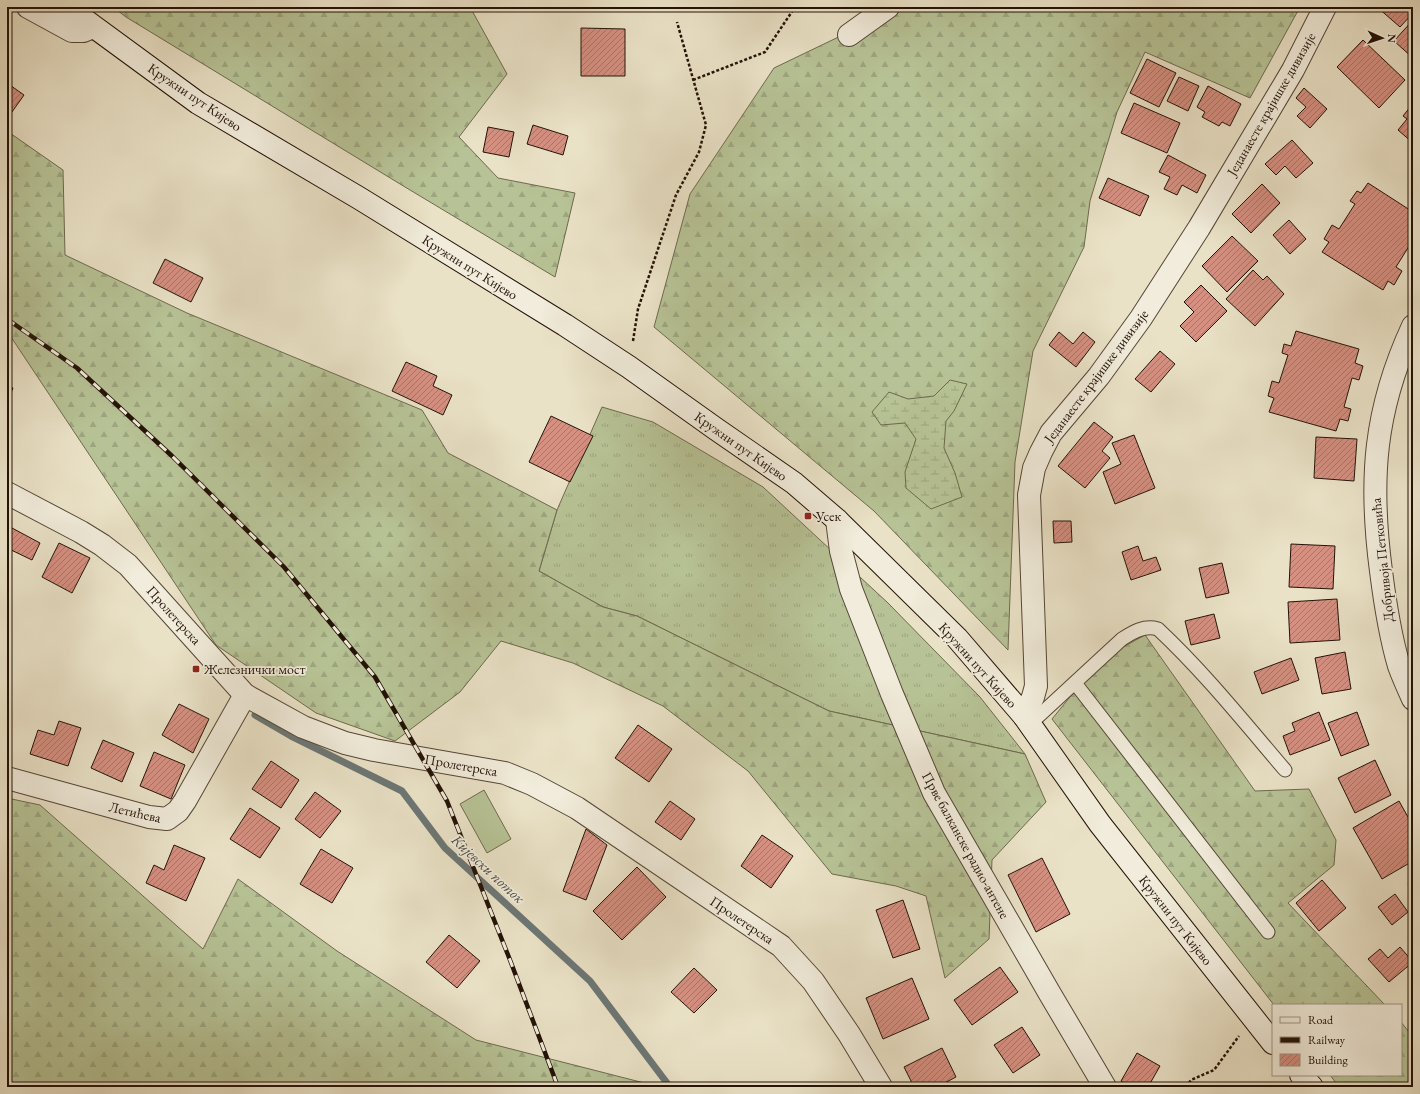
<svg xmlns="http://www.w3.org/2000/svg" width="1420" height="1094" font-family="'EB Garamond',serif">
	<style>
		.grass { fill: url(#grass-tufts); stroke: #6d6a4e }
		.forest { fill: url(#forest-firs); stroke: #6d6a4e }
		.wetland { fill: url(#wetland-marsh); stroke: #6d6a4e }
		.garden { fill: #b7c396; stroke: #6d6a4e }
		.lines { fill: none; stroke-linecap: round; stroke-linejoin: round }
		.stream { stroke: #6c7775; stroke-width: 7 }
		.building { fill: url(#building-hatch); stroke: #231207 }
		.lane-casing { stroke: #554637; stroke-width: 15 }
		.street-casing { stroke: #554637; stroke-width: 24 }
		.secondary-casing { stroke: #231207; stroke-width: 24 }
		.path { stroke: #231207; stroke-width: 2.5; stroke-dasharray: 3 2; stroke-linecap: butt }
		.lane { stroke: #f1ecdb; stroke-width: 13 }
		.street { stroke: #f1ecdb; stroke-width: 22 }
		.secondary { stroke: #f1ecdb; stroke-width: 22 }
		.rail-casing { stroke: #231207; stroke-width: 4.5 }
		.rail { stroke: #f1ecdb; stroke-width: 3; stroke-dasharray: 9; stroke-linecap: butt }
		.poi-dot { fill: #8f2418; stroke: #f1ecdb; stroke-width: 1.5 }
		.labels { text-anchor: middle; stroke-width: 3.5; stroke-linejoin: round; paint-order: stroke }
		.street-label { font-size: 14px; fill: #231207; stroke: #f1ecdb }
		.poi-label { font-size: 14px; fill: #231207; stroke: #f1ecdb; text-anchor: start }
		.water-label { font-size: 15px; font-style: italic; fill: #4d4d47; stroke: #f1ecdb }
	</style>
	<defs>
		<pattern id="grass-tufts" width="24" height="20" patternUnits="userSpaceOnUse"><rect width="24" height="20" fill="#b7c396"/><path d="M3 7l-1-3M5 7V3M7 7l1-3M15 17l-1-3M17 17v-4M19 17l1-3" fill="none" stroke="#9da680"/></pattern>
		<pattern id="forest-firs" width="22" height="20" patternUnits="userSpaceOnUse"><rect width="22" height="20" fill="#b7c396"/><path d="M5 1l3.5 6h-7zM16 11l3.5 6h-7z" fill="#9da680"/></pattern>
		<pattern id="wetland-marsh" width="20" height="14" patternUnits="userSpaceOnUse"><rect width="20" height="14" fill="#b7c396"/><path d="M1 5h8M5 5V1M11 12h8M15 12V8" fill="none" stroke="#9da680"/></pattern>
		<pattern id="building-hatch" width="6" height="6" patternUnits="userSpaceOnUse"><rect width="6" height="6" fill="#d59082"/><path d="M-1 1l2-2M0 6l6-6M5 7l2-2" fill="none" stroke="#ac7468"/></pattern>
	</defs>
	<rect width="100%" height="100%" fill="#eae2c7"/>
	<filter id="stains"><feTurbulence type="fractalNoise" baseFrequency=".005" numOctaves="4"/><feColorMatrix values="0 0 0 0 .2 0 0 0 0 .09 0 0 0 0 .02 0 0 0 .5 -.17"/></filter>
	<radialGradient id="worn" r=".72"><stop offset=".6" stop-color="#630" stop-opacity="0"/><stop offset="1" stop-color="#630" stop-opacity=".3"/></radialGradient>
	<!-- grass -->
	<path class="grass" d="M602 407 653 422 763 487 888 603 980 697 1025 754 829 711 637 616 603 607 539 571 557 510Z"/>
	<!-- forest -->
	<g class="forest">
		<path d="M113 7H470L507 74 459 137 498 178 575 193 555 277 405 187 126 17Z"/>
		<path d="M901 7H1300L1250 98 1145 52 1117 112 1090 201 1084 247 1033 351 1015 462 1008 650 874 511 654 327 690 194 774 68Z"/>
		<path d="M7 131 63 170 65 255 187 313 422 410 448 453 557 510 539 571 603 607 637 616 829 711 1025 754 1046 802 992 860 989 939 945 978 926 896 896 886 832 874 748 771 663 706 573 663 501 641 460 692 395 741 316 713 216 645 11 337 7 334Z"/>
		<path d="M1145 635 1255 791 1309 789 1336 840 1334 865 1288 903 1385 1005H1274L1052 719 1101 659Z"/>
		<path d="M7 798 40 805 203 949 238 879 337 951 476 1040 660 1087H7Z"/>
		<path d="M1401 1022 1413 1037V1087H1339L1330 1075H1401Z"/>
	</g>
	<!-- wetland -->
	<path class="wetland" d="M950 380 967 384 954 411 946 421 944 448 955 473 962 497 931 509 906 488 905 472 916 439 905 423 881 425 872 412 889 392 908 399 934 396Z"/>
	<!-- garden -->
	<path class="garden" d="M484 790 511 839 487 853 460 804Z"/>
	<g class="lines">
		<!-- stream -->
		<path class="stream" d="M255 715 291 736 402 791 445 848 590 981 670 1087"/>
	</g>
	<!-- building -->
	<g class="building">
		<path d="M1377 7H1413V13L1400 27Z"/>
		<path d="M1413 20V58L1394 41Z"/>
		<path d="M581 28 625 29V76H581Z"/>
		<path d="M1363 40 1405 80 1379 108 1337 67Z"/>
		<path d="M1147 59 1176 73 1159 107 1130 93Z"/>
		<path d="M1179 77 1199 86 1188 111 1167 101Z"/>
		<path d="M7 83 24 95 7 119Z"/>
		<path d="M1208 86 1241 104 1230 126 1222 122 1219 126 1202 117 1205 112 1197 107Z"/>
		<path d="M1304 88 1327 109 1310 128 1297 116 1306 107 1296 98Z"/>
		<path d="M1134 103 1180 123 1167 153 1121 133Z"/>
		<path d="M1411 106 1413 108V143L1398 130 1407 119 1403 116Z"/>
		<path d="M533 125 568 136 563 155 527 144Z"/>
		<path d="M488 127 514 132 509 157 483 152Z"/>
		<path d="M1292 140 1313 163 1296 178 1285 166 1276 175 1265 164Z"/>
		<path d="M1168 155 1206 175 1197 193 1182 185 1177 195 1164 189 1170 177 1159 172Z"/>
		<path d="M1108 178 1149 196 1140 216 1099 198Z"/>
		<path d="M1368 183 1413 212V245L1411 243 1396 267 1402 271 1394 285 1388 281 1383 290 1322 252 1329 242 1324 239 1332 225 1339 229 1355 204 1350 201 1357 191 1361 193Z"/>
		<path d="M1262 184 1280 203 1251 233 1232 214Z"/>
		<path d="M1289 220 1306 239 1290 254 1273 235Z"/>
		<path d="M1232 236 1258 261 1227 292 1202 266Z"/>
		<path d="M165 259 203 278 191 302 153 283Z"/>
		<path d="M1253 270 1263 280 1267 276 1284 294 1255 326 1226 299Z"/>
		<path d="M1201 285 1227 311 1196 342 1180 326 1194 312 1184 302Z"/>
		<path d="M1296 331 1359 349 1355 363 1363 366 1359 380 1352 378 1344 407 1351 409 1348 421 1340 419 1336 431 1269 412 1274 398 1268 396 1272 381 1279 383 1288 355 1282 353 1284 344 1291 346Z"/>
		<path d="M1059 332 1073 344 1083 332 1095 342 1076 367 1049 345Z"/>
		<path d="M1160 351 1175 364 1151 392 1135 379Z"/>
		<path d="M406 362 437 376 433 386 452 395 443 415 392 391Z"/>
		<path d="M7 386 13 388 7 403Z"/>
		<path d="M551 416 593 436 570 482 529 462Z"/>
		<path d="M1094 422 1113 437 1102 451 1110 458 1085 488 1058 466Z"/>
		<path d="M1134 435 1155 488 1115 504 1103 472 1121 464 1112 443Z"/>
		<path d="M1316 437 1357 439 1354 481 1314 478Z"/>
		<path d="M1053 521H1071L1072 542 1054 543Z"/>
		<path d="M12 528 40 543 32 560 7 548V539Z"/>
		<path d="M59 543 90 558 72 593 42 577Z"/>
		<path d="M1291 544 1335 546 1333 589 1289 587Z"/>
		<path d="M1138 546 1143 561 1156 557 1161 570 1131 580 1122 552Z"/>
		<path d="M1222 563 1229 593 1206 598 1199 568Z"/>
		<path d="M1337 599 1340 640 1290 643 1288 602Z"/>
		<path d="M1214 614 1220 638 1191 645 1185 621Z"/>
		<path d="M1345 652 1351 689 1322 694 1315 658Z"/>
		<path d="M1291 658 1299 680 1262 694 1254 672Z"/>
		<path d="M179 704 209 719 193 753 162 735Z"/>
		<path d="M1319 712 1330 740 1290 755 1283 736 1295 731 1292 723Z"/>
		<path d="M1357 712 1369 745 1341 756 1328 723Z"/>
		<path d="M59 721 81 728 68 766 30 754 38 730 54 735Z"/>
		<path d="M638 725 672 749 649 782 615 758Z"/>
		<path d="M103 740 134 753 122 782 91 768Z"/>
		<path d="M154 752 185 765 171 799 140 786Z"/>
		<path d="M1375 760 1391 795 1355 813 1338 778Z"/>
		<path d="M271 761 299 780 281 808 252 789Z"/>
		<path d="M315 792 341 811 320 838 295 819Z"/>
		<path d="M670 801 695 819 681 840 655 822Z"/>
		<path d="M1399 801 1413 826V861L1382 879 1353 828Z"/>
		<path d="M250 808 280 828 260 858 230 839Z"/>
		<path d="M586 829 607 845 586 900 563 891Z"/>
		<path d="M762 835 793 856 771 888 741 866Z"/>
		<path d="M174 845 205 858 186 901 146 883 154 865 164 870Z"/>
		<path d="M321 849 353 868 332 903 300 884Z"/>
		<path d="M1042 858 1070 914 1036 932 1008 875Z"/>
		<path d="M637 867 666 897 622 940 593 911Z"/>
		<path d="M1413 879V891L1408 883Z"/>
		<path d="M1322 880 1346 908 1319 931 1296 903Z"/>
		<path d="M1395 894 1408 912 1392 925 1378 907Z"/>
		<path d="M903 900 920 949 893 958 876 910Z"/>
		<path d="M449 935 480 961 457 988 426 962Z"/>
		<path d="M1400 947 1413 962 1389 982 1368 959 1380 949 1388 958Z"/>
		<path d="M1000 967 1018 992 972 1025 954 1000Z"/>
		<path d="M694 968 717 990 694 1013 671 992Z"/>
		<path d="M912 978 929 1019 883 1039 866 998Z"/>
		<path d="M1022 1027 1040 1055 1013 1073 994 1045Z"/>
		<path d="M942 1048 956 1077 937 1087H914L904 1067Z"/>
		<path d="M1137 1053 1160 1066 1148 1087H1131L1121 1081Z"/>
	</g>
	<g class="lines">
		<!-- lane casing -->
		<g class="lane-casing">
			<g id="lane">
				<path d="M1075 683 1268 932"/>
				<path d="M1030 724 1122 639C1133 632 1144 625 1158 629 1204 672 1244 722 1285 770"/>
			</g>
		</g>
		<!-- street casing -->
		<g class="street-casing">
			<g id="street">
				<path d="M28 7 72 31H83L93 27"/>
				<path d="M849 35 888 7"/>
				<path d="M1413 326C1374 410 1369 480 1381 571 1385 603 1390 635 1399 666 1403 677 1408 688 1413 699"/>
				<path d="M7 493 81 532 102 545 128 565 245 695 303 727 345 743 374 750 505 773 532 784 577 808 781 946 813 981 849 1034 881 1087"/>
				<path d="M837 520 841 551 851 589 892 694 934 793 1050 994 1105 1087"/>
				<path d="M1024 716 1033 697 1036 686 1029 495 1034 468 1041 452 1051 433 1099 376 1141 318 1199 228 1293 70 1325 7"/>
				<path d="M7 778 149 817 167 819 178 811 185 801 245 695"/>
			</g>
		</g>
		<!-- secondary casing -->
		<g class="secondary-casing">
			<g id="secondary">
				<path d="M67 7 198 103 359 198 565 325 629 367 716 429 794 483 837 520 957 638 1024 716 1100 824 1273 1043"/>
				<path d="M1301 1075 1312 1087"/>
			</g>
		</g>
		<!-- path -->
		<g class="path">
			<path d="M693 80 765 52 795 7"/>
			<path d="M633 341 638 309 676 195 699 152 706 125 677 22"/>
			<path d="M1186 1087 1191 1080 1214 1070 1239 1036"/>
		</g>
		<!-- lane -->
		<use href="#lane" class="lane"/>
		<!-- street -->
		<use href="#street" class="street"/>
		<!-- secondary -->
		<use href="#secondary" class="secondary"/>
		<!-- rail casing -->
		<g class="rail-casing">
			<path id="rail" d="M7 319 77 368 172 456 284 567 375 677 447 801 510 960 558 1087"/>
		</g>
		<!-- rail -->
		<use href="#rail" class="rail"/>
	</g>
	<!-- markers -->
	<g class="poi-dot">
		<rect x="804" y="512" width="8" height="8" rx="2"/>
		<rect x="192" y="665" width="8" height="8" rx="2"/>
	</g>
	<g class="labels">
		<!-- street labels -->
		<g class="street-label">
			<text transform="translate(195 97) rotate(34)" y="5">Кружни пут Кијево</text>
			<text transform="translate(1271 104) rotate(-60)" y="5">Једанаесте крајишке дивизије</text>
			<text transform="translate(470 267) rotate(32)" y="5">Кружни пут Кијево</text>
			<text transform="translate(1096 376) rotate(-53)" y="5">Једанаесте крајишке дивизије</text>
			<text transform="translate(741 446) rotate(35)" y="5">Кружни пут Кијево</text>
			<text transform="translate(1382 560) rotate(-96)" y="5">Добривоја Петковића</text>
			<text transform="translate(174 615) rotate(48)" y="5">Пролетерска</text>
			<text transform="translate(978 665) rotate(48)" y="5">Кружни пут Кијево</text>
			<text transform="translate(461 765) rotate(10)" y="5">Пролетерска</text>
			<text transform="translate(135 812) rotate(13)" y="5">Летићева</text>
			<text transform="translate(966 845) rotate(61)" y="5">Прве балканске радио-антене</text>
			<text transform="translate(742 920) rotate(34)" y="5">Пролетерска</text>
			<text transform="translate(1176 920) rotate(52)" y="5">Кружни пут Кијево</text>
		</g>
		<!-- poi labels -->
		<g class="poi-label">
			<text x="816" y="521">Усек</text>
			<text x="204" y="674">Железнички мост</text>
		</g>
		<!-- water labels -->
		<g class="water-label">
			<text transform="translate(488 869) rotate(43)" y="5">Кијевски поток</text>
		</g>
	</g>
	<!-- margin -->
	<rect width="1420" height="1094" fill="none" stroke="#eae2c7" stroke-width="24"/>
	<rect x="8" y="8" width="1404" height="1078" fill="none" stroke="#231207" stroke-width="2"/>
	<rect x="12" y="12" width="1396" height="1070" fill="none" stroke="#231207"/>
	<!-- legend -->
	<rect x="1272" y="1004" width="130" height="72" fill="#f1ecdb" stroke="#9f9586"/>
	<rect x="1280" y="1017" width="20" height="6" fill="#f1ecdb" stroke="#9f9586"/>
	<text x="1308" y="1024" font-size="12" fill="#231207">Road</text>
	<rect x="1280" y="1037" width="20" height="6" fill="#231207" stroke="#9f9586"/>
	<text x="1308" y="1044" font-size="12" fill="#231207">Railway</text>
	<rect x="1280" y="1054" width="20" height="12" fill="url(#building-hatch)" stroke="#9f9586"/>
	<text x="1308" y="1064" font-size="12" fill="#231207">Building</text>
	<!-- north arrow -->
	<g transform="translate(1382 38) rotate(93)" stroke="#f1ecdb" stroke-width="3" paint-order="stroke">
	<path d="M0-3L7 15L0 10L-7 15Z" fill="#231207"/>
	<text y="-6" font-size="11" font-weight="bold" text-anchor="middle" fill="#231207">N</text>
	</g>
	<rect width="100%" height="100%" filter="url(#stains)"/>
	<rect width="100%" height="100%" fill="url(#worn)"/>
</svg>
